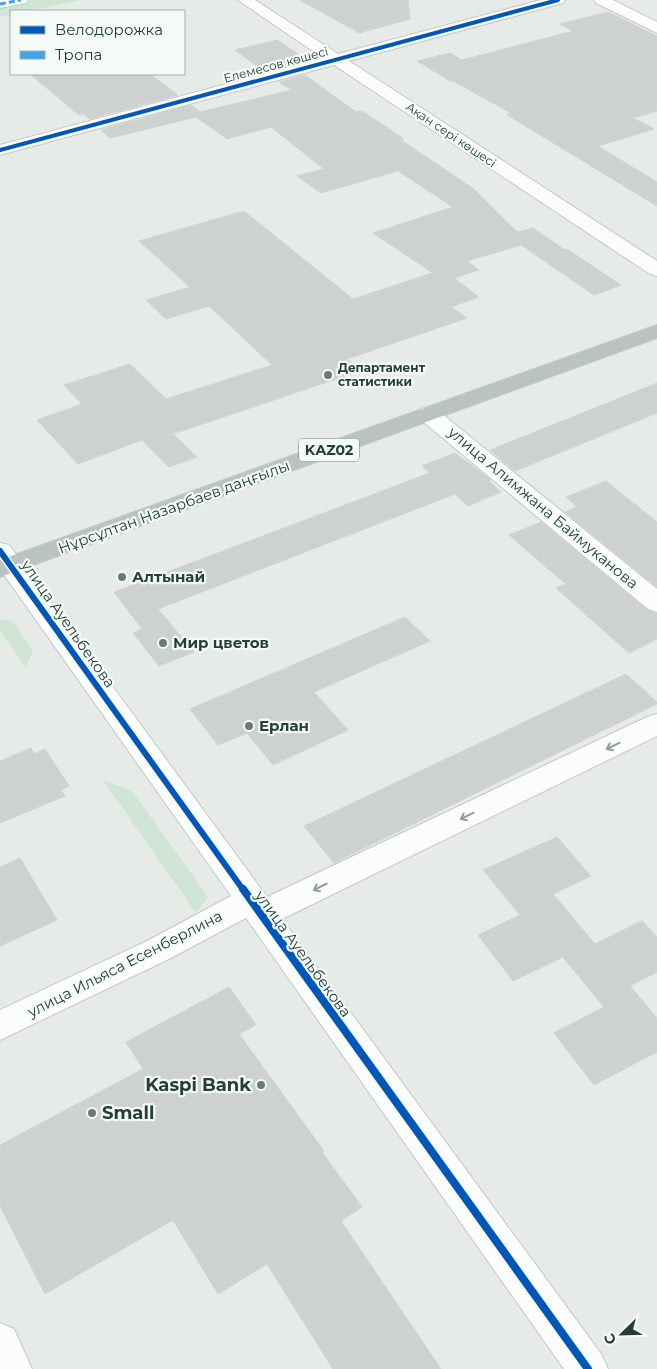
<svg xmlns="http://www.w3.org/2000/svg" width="657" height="1369" font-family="Montserrat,sans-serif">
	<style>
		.green { fill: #cfe4d4 }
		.building { fill: #cdd2d0; stroke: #cfd4d1 }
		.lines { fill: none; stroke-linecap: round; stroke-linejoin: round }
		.minor-casing { stroke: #c3c8c5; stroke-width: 2 }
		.highway-casing { stroke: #c2cac7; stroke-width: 2 }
		.minor { fill: #fbfcfc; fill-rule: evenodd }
		.highway { fill: #bbc3c0; fill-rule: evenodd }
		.quiet { stroke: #3ea4eb; stroke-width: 3; stroke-dasharray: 6 3; stroke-linecap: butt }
		.cycleway-far2-casing { stroke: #f4faf7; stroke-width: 5.5 }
		.cycleway-far1-casing { stroke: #f4faf7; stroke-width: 9 }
		.cycleway-casing { stroke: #f4faf7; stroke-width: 11 }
		.cycleway-far2 { stroke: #0057b8; stroke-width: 4 }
		.cycleway-far1 { stroke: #0057b8; stroke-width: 6 }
		.cycleway { stroke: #0057b8; stroke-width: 8 }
		.oneway { stroke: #8f9e99 }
		.poi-dot { fill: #677b74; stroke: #f4faf7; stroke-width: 2 }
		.labels { text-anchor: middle; stroke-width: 4.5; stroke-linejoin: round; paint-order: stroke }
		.far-street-label { font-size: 12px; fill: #233f36; stroke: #f4faf7 }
		.far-poi-label { font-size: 12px; font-weight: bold; fill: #233f36; stroke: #f4faf7; text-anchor: start }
		.shield { fill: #f4faf7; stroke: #627770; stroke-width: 1 }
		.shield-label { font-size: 14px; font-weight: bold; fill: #233f36 }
		.street-label { font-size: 15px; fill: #233f36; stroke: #f4faf7 }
		.poi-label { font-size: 15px; font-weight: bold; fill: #233f36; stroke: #f4faf7; text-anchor: start }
		.near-poi-label { font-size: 18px; font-weight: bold; fill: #233f36; stroke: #f4faf7; text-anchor: end }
	</style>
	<rect width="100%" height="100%" fill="#e6ebe8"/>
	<!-- green -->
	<g class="green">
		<path d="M0 0H81L29 11H11V15L0 17Z"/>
		<path d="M0 619 12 621 33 650 26 668 0 631Z"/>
		<path d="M103 780 132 791 208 897 196 913Z"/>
	</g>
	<!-- building -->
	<g class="building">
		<path d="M300 0H408L410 19 359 33Z"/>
		<path d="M608 12 657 36V111L633 118 654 129 598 146 657 182V206L507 115 511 113 453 81H450L417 61 450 53 462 60 573 31 560 24Z"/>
		<path d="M277 40 304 58 288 62 291 65 265 72 235 50Z"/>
		<path d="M30 74H150L178 95 89 119 84 114 79 115Z"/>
		<path d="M305 75 356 112 362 111 404 139 401 140 474 189 517 232 533 228 565 250 567 249 621 285 594 295 521 245 467 261 479 270 454 278 479 297 451 307 467 318 347 359 360 371 173 434 197 457 169 467 142 440 78 464 37 420 82 404 64 385 130 364 166 399 272 365 209 306 166 319 146 300 190 287 139 241 244 211 353 299 433 273 373 233 453 207 398 171 321 193 297 176 324 169 271 127 227 139 196 117 110 138 101 130 191 105 200 112 292 90 279 82Z"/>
		<path d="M657 383V413L515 471 490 450Z"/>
		<path d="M455 453 491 480 489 481 501 492 468 506 455 494 158 609 194 652 159 666 133 633 142 629 114 592 430 473 422 466Z"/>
		<path d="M606 481 657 522V587L565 512 577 507 566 497Z"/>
		<path d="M541 522 647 610 657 614V639L629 653 556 588 566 584 509 535Z"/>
		<path d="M405 617 430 641 314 692 348 730 273 765 247 733 218 745 190 709Z"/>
		<path d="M626 674 657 702V704L334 863 304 826Z"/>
		<path d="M31 748 34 754 45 749 69 786 61 790 65 796 0 823V761Z"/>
		<path d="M557 837 591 876 553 894 595 944 642 921 657 937V972L630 986 657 1018V1052L594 1085 554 1033 604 1007 563 957 513 981 478 935 520 915 483 870Z"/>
		<path d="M20 858 57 920 0 946V867Z"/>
		<path d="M229 987 256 1025 239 1034 324 1151 322 1152 362 1207 341 1221 441 1369H333L267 1264 218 1294 173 1220 45 1294 0 1206V1145L143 1069 126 1042Z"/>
	</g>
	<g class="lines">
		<!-- minor casing -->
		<g class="minor-casing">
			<g id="minor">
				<path d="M0 0H28L26 3 0 8Z"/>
				<path d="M238 0H255L338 54 541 0H565L563 3 349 61 657 261V276L650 274 334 65 0 155V145L323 58Z"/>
				<path d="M594 0H613L657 22V33L596 3Z"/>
				<path d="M428 407 436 409 657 589V612L648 609 420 419 417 414 420 409Z"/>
				<path d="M0 543 9 545 267 897 647 717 657 714V736L282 919 602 1355 608 1369H564L246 918 169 959 0 1040V1010L147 941 231 896 0 569Z"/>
				<path d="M0 1323 14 1329 32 1369H0Z"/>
			</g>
		</g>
		<!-- highway casing -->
		<g class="highway-casing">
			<path id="highway" d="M657 325V338L0 577V560Z"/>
		</g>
		<!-- minor -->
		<use href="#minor" class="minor"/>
		<!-- highway -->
		<use href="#highway" class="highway"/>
		<!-- quiet -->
		<path class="quiet" d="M0 4 21 0"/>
		<!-- cycleway-far2 casing -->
		<g class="cycleway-far2-casing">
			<path id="cycleway-far2" d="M0 150 558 0"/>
		</g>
		<!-- cycleway-far1 casing -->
		<g class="cycleway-far1-casing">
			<path id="cycleway-far1" d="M0 551 244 891"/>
		</g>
		<!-- cycleway casing -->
		<g class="cycleway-casing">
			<path id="cycleway" d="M243 889 588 1369"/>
		</g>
		<!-- cycleway-far2 -->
		<use href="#cycleway-far2" class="cycleway-far2"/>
		<!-- cycleway-far1 -->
		<use href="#cycleway-far1" class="cycleway-far1"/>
		<!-- cycleway -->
		<use href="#cycleway" class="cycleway"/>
	</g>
	<!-- one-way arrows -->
	<defs><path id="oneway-shaft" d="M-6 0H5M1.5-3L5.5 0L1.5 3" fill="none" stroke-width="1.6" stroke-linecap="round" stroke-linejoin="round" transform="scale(1.25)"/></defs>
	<g class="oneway">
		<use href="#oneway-shaft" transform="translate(613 746) rotate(154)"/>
		<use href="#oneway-shaft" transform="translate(467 816) rotate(154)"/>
		<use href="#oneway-shaft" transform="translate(320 887) rotate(154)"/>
	</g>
	<!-- markers -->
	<g class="poi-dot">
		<circle cx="328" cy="375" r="5"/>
		<circle cx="122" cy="577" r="5"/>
		<circle cx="163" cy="643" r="5"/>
		<circle cx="249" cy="726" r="5"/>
		<circle cx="261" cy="1085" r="5"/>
		<circle cx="92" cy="1113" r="5"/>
	</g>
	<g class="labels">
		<!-- far-street labels -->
		<g class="far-street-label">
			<text transform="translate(276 65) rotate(-15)" y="4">Елемесов көшесі</text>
			<text transform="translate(451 135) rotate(34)" y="4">Ақан сері көшесі</text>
		</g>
		<!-- far-poi labels -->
		<g class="far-poi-label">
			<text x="338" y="372">Департамент<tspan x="338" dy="14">статистики</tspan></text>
		</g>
		<!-- shield labels -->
		<rect class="shield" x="299" y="438.5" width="60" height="23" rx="4"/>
		<g class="shield-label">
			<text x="329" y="455">KАZ02</text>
		</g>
		<!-- street labels -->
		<g class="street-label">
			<text transform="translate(174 507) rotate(-20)" y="5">Нұрсұлтан Назарбаев даңғылы</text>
			<text transform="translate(543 508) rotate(40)" y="5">улица Алимжана Баймуканова</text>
			<text transform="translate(68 624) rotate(55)" y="5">улица Ауельбекова</text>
			<text transform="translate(303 954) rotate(54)" y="5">улица Ауельбекова</text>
			<text transform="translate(125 964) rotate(-27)" y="5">улица Ильяса Есенберлина</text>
		</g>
		<!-- poi labels -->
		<g class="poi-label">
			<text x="132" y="582">Алтынай</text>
			<text x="173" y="648">Мир цветов</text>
			<text x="259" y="731">Ерлан</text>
		</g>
		<!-- near-poi labels -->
		<g class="near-poi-label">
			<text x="251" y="1091">Kaspi Bank</text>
			<text x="102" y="1119" text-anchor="start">Small</text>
		</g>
	</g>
	<!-- legend -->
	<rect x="10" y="10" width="175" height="65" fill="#f4faf7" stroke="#a0afaa"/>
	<rect x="20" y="26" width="25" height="8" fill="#0057b8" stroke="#a0afaa"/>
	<text x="55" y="35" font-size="15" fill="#233f36">Велодорожка</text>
	<rect x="20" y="51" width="25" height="8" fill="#3ea4eb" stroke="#a0afaa"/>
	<text x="55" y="60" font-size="15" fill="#233f36">Тропа</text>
	<!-- north arrow -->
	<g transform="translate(622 1334) rotate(247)" stroke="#f4faf7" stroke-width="4" paint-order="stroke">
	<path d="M0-4L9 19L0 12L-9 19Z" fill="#233f36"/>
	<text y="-8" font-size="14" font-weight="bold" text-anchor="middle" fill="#233f36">С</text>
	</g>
</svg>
